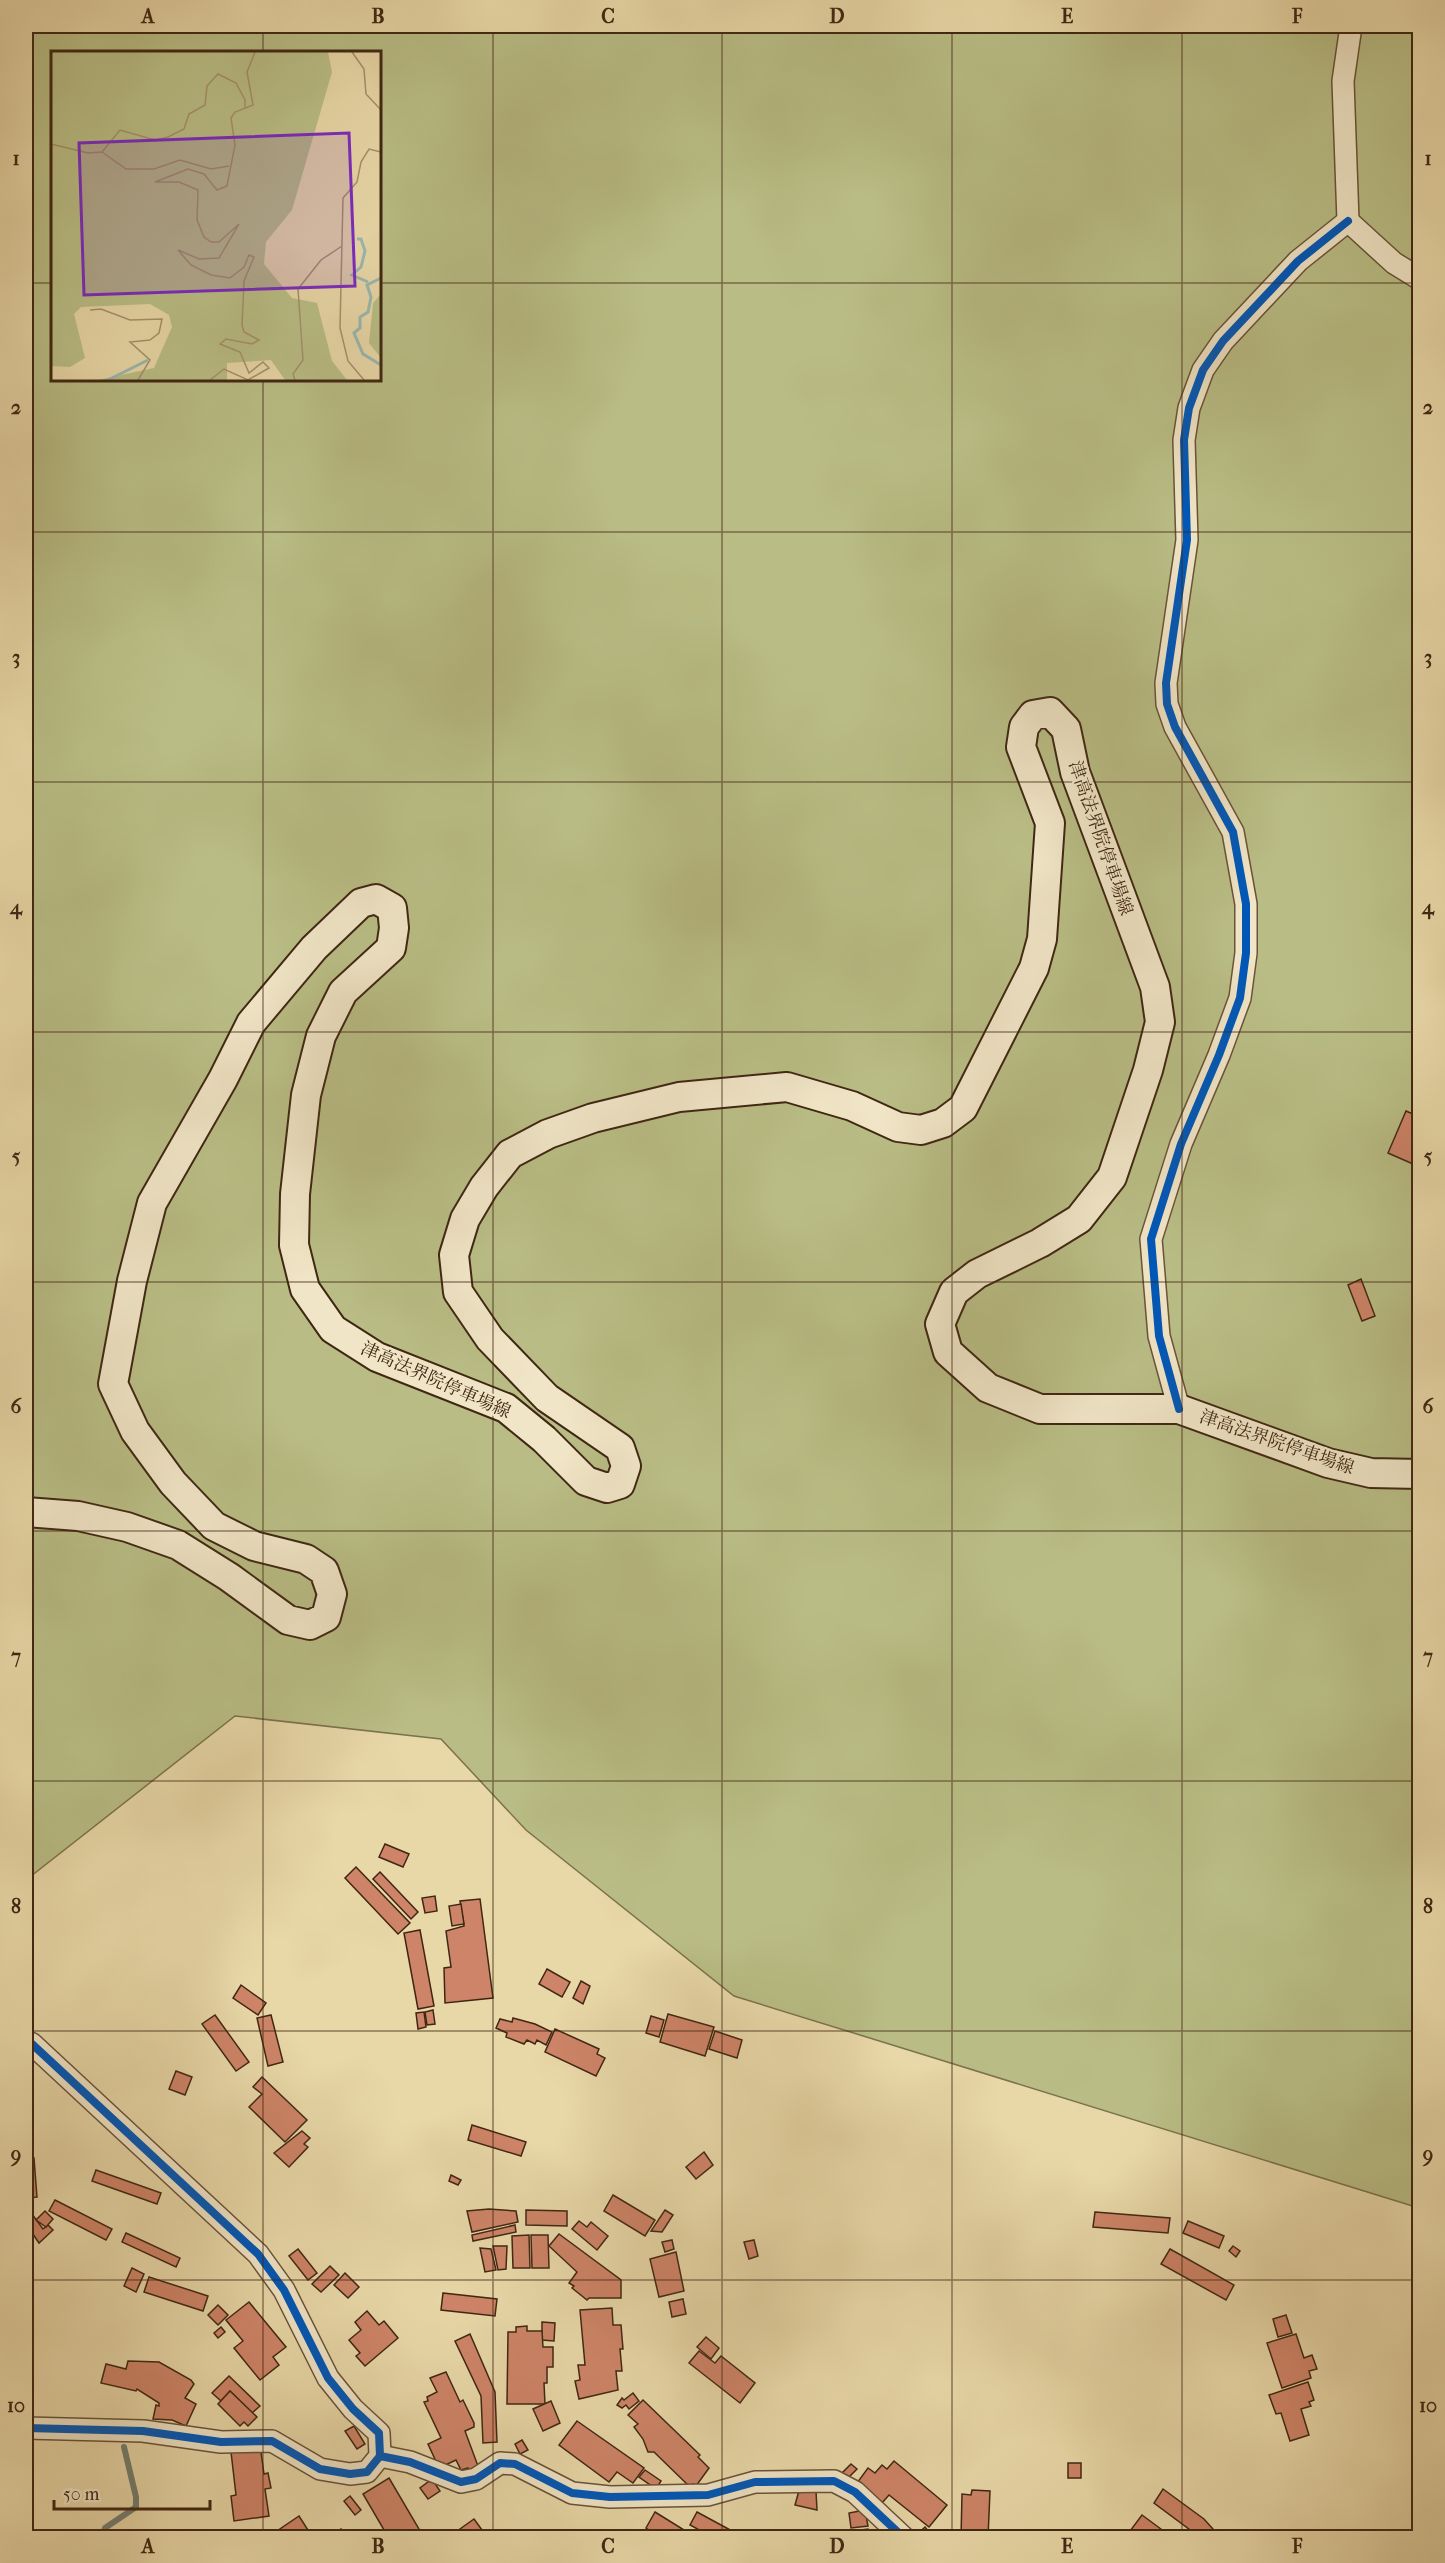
<svg xmlns="http://www.w3.org/2000/svg" width="1445" height="2563" font-family="'IM FELL French Canon','Noto Serif JP',serif">
	<style>
		.green { fill: #b9bd85; stroke: #7c724c; stroke-width: 1.5; fill-rule: evenodd }
		.lines { fill: none; stroke-linecap: round; stroke-linejoin: round }
		.stream { stroke: #757e71; stroke-width: 6 }
		.building { fill: #ce8468; stroke: #402713; stroke-width: 1.5 }
		.street-casing { stroke: #6a5338; stroke-width: 24 }
		.secondary-casing { stroke: #402713; stroke-width: 32 }
		.street { stroke: #f0e5c6; stroke-width: 21 }
		.secondary { stroke: #f0e5c6; stroke-width: 28 }
		.cycleway-casing { stroke: #f0e5c6; stroke-width: 11 }
		.cycleway { stroke: #0057b8; stroke-width: 8 }
		.grid { fill: none; stroke: #402713; stroke-width: 1.5; stroke-opacity: 0.55 }
		.labels { text-anchor: middle; stroke-width: 4.5; stroke-linejoin: round; paint-order: stroke }
		.street-label { font-size: 18px; fill: #402713; stroke: #f0e5c6 }
		.inset-river { fill: none; stroke: #99b8b0; stroke-width: 3 }
		.inset-road { fill: none; stroke: #a5916c; stroke-width: 1.5 }
		.view { fill: #7b2cbf; fill-opacity: 0.15; stroke: #7b2cbf; stroke-width: 3 }
		.inset-edge { fill: none; stroke: #402713; stroke-width: 3 }
		.neatline { fill: none; stroke: #402713; stroke-width: 2 }
		.grid-label { font-size: 20px; text-anchor: middle; font-weight: bold; fill: #402713 }
	</style>
	<rect width="100%" height="100%" fill="#e8d7a7"/>
	<filter id="stains"><feTurbulence type="fractalNoise" baseFrequency=".00333" numOctaves="4"/><feColorMatrix values="0 0 0 0 .2 0 0 0 0 .09 0 0 0 0 .02 0 0 0 .5 -.17"/></filter>
	<radialGradient id="worn" r=".72"><stop offset=".6" stop-color="#630" stop-opacity="0"/><stop offset="1" stop-color="#630" stop-opacity=".3"/></radialGradient>
	<!-- green -->
	<path class="green" d="M26 26H1419V2208L734 1996 526 1830 441 1739 235 1716 26 1880ZM52 52H380V380H52Z"/>
	<g class="lines">
		<!-- stream -->
		<path class="stream" d="M101 2538 105 2528 136 2507V2497L124 2447"/>
	</g>
	<!-- building -->
	<g class="building">
		<path d="M1406 1111 1420 1117V1150L1413 1164 1388 1153Z"/>
		<path d="M1361 1279 1375 1316 1362 1321 1348 1285Z"/>
		<path d="M385 1844 409 1854 403 1867 379 1857Z"/>
		<path d="M356 1867 410 1923 398 1934 345 1878Z"/>
		<path d="M380 1872 418 1912 411 1919 373 1879Z"/>
		<path d="M435 1896 437 1911 425 1913 422 1898Z"/>
		<path d="M480 1899 493 1998 445 2003 444 1968 451 1967 446 1931 464 1926 460 1901Z"/>
		<path d="M461 1904 464 1924 452 1926 449 1906Z"/>
		<path d="M420 1930 434 2006 418 2009 404 1933Z"/>
		<path d="M547 1969 570 1982 562 1997 539 1984Z"/>
		<path d="M581 1981 590 1986 583 2004 573 1998Z"/>
		<path d="M241 1985 266 2003 258 2015 233 1998Z"/>
		<path d="M433 2010 435 2024 427 2025 425 2012Z"/>
		<path d="M424 2012 426 2027 418 2029 416 2013Z"/>
		<path d="M668 2014 714 2027 705 2056 660 2042Z"/>
		<path d="M215 2015 249 2062 236 2071 202 2024Z"/>
		<path d="M271 2015 283 2062 268 2066 257 2018Z"/>
		<path d="M651 2016 664 2020 659 2037 646 2033Z"/>
		<path d="M513 2018 535 2024 552 2032 546 2045 537 2040 535 2044 527 2040 524 2044 506 2037 507 2033 496 2028 500 2019 512 2022Z"/>
		<path d="M555 2029 599 2049 597 2054 605 2058 596 2076 545 2052Z"/>
		<path d="M715 2031 742 2040 737 2058 709 2049Z"/>
		<path d="M176 2071 192 2077 185 2095 169 2089Z"/>
		<path d="M262 2077 307 2120 285 2142 249 2107 262 2094 253 2087Z"/>
		<path d="M472 2125 526 2142 521 2156 468 2140Z"/>
		<path d="M302 2131 310 2138 304 2144 308 2147 289 2167 274 2153Z"/>
		<path d="M704 2152 713 2165 696 2179 686 2167Z"/>
		<path d="M34 2158 37 2197 26 2198V2159Z"/>
		<path d="M96 2170 161 2193 157 2204 92 2181Z"/>
		<path d="M451 2175 461 2180 458 2185 449 2181Z"/>
		<path d="M613 2195 655 2220 645 2236 604 2211Z"/>
		<path d="M55 2200 112 2229 106 2240 49 2211Z"/>
		<path d="M489 2209 516 2211 518 2222 472 2232 467 2211Z"/>
		<path d="M29 2210 43 2229 48 2225 53 2230 39 2243 26 2224V2212Z"/>
		<path d="M526 2210 567 2211V2226L526 2225Z"/>
		<path d="M665 2210 673 2215 662 2232 651 2231Z"/>
		<path d="M45 2211 53 2219 46 2227 36 2220Z"/>
		<path d="M1095 2212 1170 2218 1168 2233 1093 2227Z"/>
		<path d="M579 2221 587 2227 591 2222 608 2236 597 2250 572 2229Z"/>
		<path d="M1188 2221 1224 2236 1219 2248 1183 2233Z"/>
		<path d="M515 2225 516 2232 473 2241 472 2235Z"/>
		<path d="M126 2233 180 2258 176 2267 122 2242Z"/>
		<path d="M559 2234 621 2280V2298H589L587 2300 572 2288 574 2286 569 2283 577 2272 549 2246Z"/>
		<path d="M529 2235 530 2268H513L512 2236Z"/>
		<path d="M531 2235H548L549 2268H532Z"/>
		<path d="M672 2240 674 2249 665 2252 662 2242Z"/>
		<path d="M754 2240 758 2256 749 2259 744 2242Z"/>
		<path d="M493 2246H507L506 2269 498 2270Z"/>
		<path d="M1233 2246 1240 2251 1236 2257 1229 2251Z"/>
		<path d="M480 2248 491 2249 496 2270 485 2272Z"/>
		<path d="M298 2249 317 2273 308 2280 289 2256Z"/>
		<path d="M1170 2249 1234 2285 1226 2300 1161 2264Z"/>
		<path d="M676 2252 684 2291 659 2297 650 2259Z"/>
		<path d="M330 2266 339 2275 321 2292 312 2284Z"/>
		<path d="M132 2268 144 2274 136 2292 124 2286Z"/>
		<path d="M345 2273 359 2287 348 2298 334 2285Z"/>
		<path d="M149 2277 208 2296 203 2311 144 2292Z"/>
		<path d="M443 2293 497 2299 495 2316 441 2310Z"/>
		<path d="M683 2299 686 2314 672 2317 669 2302Z"/>
		<path d="M249 2302 286 2347 273 2357 279 2365 260 2380 234 2348 243 2341 226 2320Z"/>
		<path d="M218 2305 228 2315 218 2325 208 2315Z"/>
		<path d="M612 2308 613 2325H621L623 2349H620L622 2371H616L618 2390 579 2399 575 2381 580 2380 578 2365H585L580 2310Z"/>
		<path d="M367 2311 379 2325 384 2321 398 2338 365 2366 356 2356 360 2353 349 2340 361 2330 355 2322Z"/>
		<path d="M1286 2315 1292 2333 1278 2337 1273 2319Z"/>
		<path d="M542 2322 555 2323 554 2341 542 2340Z"/>
		<path d="M527 2326V2331H542L543 2347H553V2367H547V2383H544L545 2404H507L508 2332H516V2327Z"/>
		<path d="M221 2327 225 2332 218 2338 214 2333Z"/>
		<path d="M470 2334 495 2392 497 2442 483 2443 481 2396 455 2341Z"/>
		<path d="M1296 2334 1304 2358 1312 2355 1317 2369 1309 2371 1311 2378 1282 2388 1267 2343Z"/>
		<path d="M706 2337 719 2348 711 2359 697 2347Z"/>
		<path d="M699 2351 715 2363 721 2356 755 2383 740 2403 689 2363Z"/>
		<path d="M128 2361 159 2362 191 2380 194 2384 185 2398 196 2404 186 2426 172 2420 153 2419 156 2405 159 2406V2403L137 2389 136 2391 101 2383 106 2364 126 2369Z"/>
		<path d="M446 2372 460 2402 463 2400 474 2423V2427L465 2431 478 2466 469 2470 468 2468 461 2470 456 2460 439 2468 428 2444 441 2438 424 2402 428 2401 427 2397 437 2392 430 2378Z"/>
		<path d="M229 2376 260 2406 252 2413 230 2391 221 2401 212 2393Z"/>
		<path d="M1308 2382 1314 2400 1309 2402 1311 2406 1301 2409 1309 2435 1290 2441 1281 2413 1276 2414 1269 2395Z"/>
		<path d="M230 2391 257 2417 248 2426 244 2422 240 2426 218 2404Z"/>
		<path d="M633 2393 639 2401 629 2409 626 2405 622 2408 617 2405 622 2398 624 2400Z"/>
		<path d="M643 2400 700 2455 698 2457 709 2468 696 2486 693 2484 690 2487 654 2452H648L643 2439 634 2427 638 2424 628 2415Z"/>
		<path d="M551 2401 560 2423 543 2431 533 2409Z"/>
		<path d="M577 2421 644 2468 633 2483 617 2472 609 2482 559 2445Z"/>
		<path d="M354 2426 365 2444 357 2449 345 2431Z"/>
		<path d="M522 2440 528 2450 520 2454 515 2444Z"/>
		<path d="M231 2452H261L264 2474 268 2473 271 2488 265 2489 269 2516 234 2521 231 2496 236 2495Z"/>
		<path d="M894 2461 947 2505 929 2527 889 2495 882 2503 857 2483 868 2468 875 2473 882 2465 887 2469Z"/>
		<rect x="1068" y="2463" width="13" height="15"/>
		<path d="M851 2464 857 2469 848 2478 842 2473Z"/>
		<path d="M645 2470 661 2481 656 2489 639 2477Z"/>
		<path d="M389 2478 419 2529 406 2538H381L387 2535 363 2494Z"/>
		<path d="M432 2479 440 2491 428 2499 420 2488Z"/>
		<path d="M800 2487 816 2491 817 2510 795 2505Z"/>
		<path d="M1163 2489 1204 2519 1221 2538H1201L1154 2503Z"/>
		<path d="M972 2490 990 2491 988 2538H961L962 2494 971 2495Z"/>
		<path d="M350 2496 361 2510 355 2515 344 2501Z"/>
		<path d="M865 2510 868 2526 851 2528 849 2513Z"/>
		<path d="M655 2512 697 2538H661L646 2528Z"/>
		<path d="M697 2512 745 2538H714L690 2525Z"/>
		<path d="M1142 2515 1173 2538H1139L1130 2531Z"/>
		<path d="M299 2516 313 2538H281L277 2531Z"/>
		<path d="M474 2519 482 2530 479 2533 482 2538H455L453 2534Z"/>
		<path d="M925 2527 932 2536 930 2538 914 2537Z"/>
		<path d="M341 2529 344 2538H329L328 2535Z"/>
		<path d="M868 2529 869 2538H839L838 2533Z"/>
	</g>
	<g class="lines">
		<!-- street casing -->
		<g class="street-casing">
			<g id="street">
				<path d="M1351 26 1343 81 1348 221 1394 263 1420 279"/>
				<path d="M1179 1409 1159 1336 1151 1239 1181 1144 1219 1055 1240 998 1246 953V904L1233 832 1175 727 1167 704 1166 683 1187 540 1184 440 1189 408 1203 370 1223 341 1298 261 1348 221"/>
				<path d="M26 2041 32 2044 258 2254 284 2290 328 2378 353 2409 379 2433 380 2456 367 2472 350 2474 320 2469 272 2441 221 2442 143 2431 26 2428"/>
				<path d="M380 2456 410 2462 461 2482 476 2479 500 2463 515 2464 572 2493 610 2497 708 2495 755 2482 834 2481 855 2492 904 2538"/>
			</g>
		</g>
		<!-- secondary casing -->
		<g class="secondary-casing">
			<path id="secondary" d="M26 1512 78 1516 127 1527 178 1545 229 1577 288 1620 310 1625 326 1617 332 1594 324 1571 306 1559 254 1546 214 1526 173 1483 135 1431 113 1384 132 1281 152 1203 223 1079 251 1023 314 948 361 903 376 899 392 908 394 928 391 948 343 992 321 1036 306 1095 295 1194 294 1245 305 1289 333 1329 377 1357 506 1408 544 1439 586 1481 607 1488 620 1484 626 1466 620 1448 547 1398 490 1339 458 1292 454 1255 465 1219 484 1187 510 1154 548 1134 593 1118 679 1097 787 1087 852 1106 898 1127 921 1130 943 1123 963 1108 1034 968 1042 939 1050 823 1021 747 1024 727 1033 715 1050 712 1066 729 1075 772 1155 987 1160 1022 1148 1070 1112 1177 1079 1219 1040 1243 977 1274 954 1292 940 1324 948 1352 988 1388 1040 1409H1179L1328 1463 1371 1473 1420 1474"/>
		</g>
		<!-- street -->
		<use href="#street" class="street"/>
		<!-- secondary -->
		<use href="#secondary" class="secondary"/>
		<!-- cycleway casing -->
		<g class="cycleway-casing">
			<g id="cycleway">
				<path d="M1179 1409 1159 1336 1151 1239 1181 1144 1219 1055 1240 998 1246 953V904L1233 832 1175 727 1167 704 1166 683 1187 540 1184 440 1189 408 1203 370 1223 341 1298 261 1348 221"/>
				<path d="M26 2041 32 2044 258 2254 284 2290 328 2378 353 2409 379 2433 380 2456 367 2472 350 2474 320 2469 272 2441 221 2442 143 2431 26 2428"/>
				<path d="M380 2456 410 2462 461 2482 476 2479 500 2463 515 2464 572 2493 610 2497 708 2495 755 2482 834 2481 855 2492 904 2538"/>
			</g>
		</g>
		<!-- cycleway -->
		<use href="#cycleway" class="cycleway"/>
	</g>
	<!-- grid -->
	<path class="grid" d="M263 26V52M493 26V2538M722 26V2538M952 26V2538M1182 26V2538M26 283H52M380 283H1420M263 380V2538M26 532H1420M26 782H1420M26 1032H1420M26 1282H1420M26 1531H1420M26 1781H1420M26 2031H1420M26 2280H1420"/>
	<g class="labels">
		<!-- street labels -->
		<g class="street-label">
			<text transform="translate(1101 838) rotate(71)" y="6">津高法界院停車場線</text>
			<text transform="translate(436 1380) rotate(24)" y="6">津高法界院停車場線</text>
			<text transform="translate(1277 1442) rotate(19)" y="6">津高法界院停車場線</text>
		</g>
	</g>
	<!-- overview -->
	<g transform="translate(51 51)">
		<rect width="330" height="330" fill="#e8d7a7"/>
		<path d="M0 1H277L281 21 241 159 215 191 213 213 241 247 266 252 281 310 296 329H234L220 309 176 312V329H47L103 317 121 276 118 264 99 253 30 256 23 263 34 307 19 316 0 315ZM330 243V307L318 292 322 252Z" fill="#b9bd85"/>
		<path class="inset-river" d="M306 188H310L314 200 310 216 301 224 317 231M330 227 316 234 320 246 317 261 309 266V277L303 282 312 303 330 314M57 329 97 309"/>
		<path class="inset-road" d="M301 1 313 18 315 43 330 59M0 93 37 102 51 101 69 79 104 89 117 86 133 78 138 63 154 54 156 35 167 23 185 32 194 49V58M51 101 75 118H103L129 109 160 118 178 115M39 259 50 258 79 269 111 268 108 282 99 289 79 291 99 309 87 329M159 329 173 318 197 329 218 317 212 311 198 322 189 301 169 293 175 288 201 293 208 289 193 281 191 274 193 230 203 206 198 204 193 216 179 227 160 224 140 214 127 199 148 208 168 207 188 173 168 191H160L153 186 146 169 147 139 128 131H104L137 118 153 123 166 139 176 135 184 94 180 67 184 61 202 54 196 21 204 1M244 329 242 323 252 309 247 238 270 209 291 195M313 329 297 310 289 277 292 147 306 131 310 111 318 98 330 101"/>
		<path class="view" d="M298 82 304 235 33 244 28 92Z"/>
		<rect width="330" height="330" class="inset-edge"/>
	</g>
	<!-- margin -->
	<rect width="1445" height="2563" fill="none" stroke="#e8d7a7" stroke-width="66"/>
	<!-- scale -->
	<path d="M54 2500v9h156v-9" fill="none" stroke="#402713" stroke-width="3"/>
	<text x="63" y="2500" font-size="18" fill="#402713" stroke="#f0e5c6" stroke-width="4.5" paint-order="stroke">50 m</text>
	<rect x="33" y="33" width="1379" height="2497" class="neatline"/>
	<g class="grid-label">
		<text x="148" y="23">A</text>
		<text x="378" y="23">B</text>
		<text x="608" y="23">C</text>
		<text x="837" y="23">D</text>
		<text x="1067" y="23">E</text>
		<text x="1297" y="23">F</text>
		<text x="16" y="165">1</text>
		<text x="1428" y="165">1</text>
		<text x="16" y="414">2</text>
		<text x="1428" y="414">2</text>
		<text x="16" y="664">3</text>
		<text x="1428" y="664">3</text>
		<text x="16" y="914">4</text>
		<text x="1428" y="914">4</text>
		<text x="16" y="1163">5</text>
		<text x="1428" y="1163">5</text>
		<text x="16" y="1413">6</text>
		<text x="1428" y="1413">6</text>
		<text x="16" y="1663">7</text>
		<text x="1428" y="1663">7</text>
		<text x="16" y="1913">8</text>
		<text x="1428" y="1913">8</text>
		<text x="16" y="2162">9</text>
		<text x="1428" y="2162">9</text>
		<text x="16" y="2412">10</text>
		<text x="1428" y="2412">10</text>
		<text x="148" y="2553">A</text>
		<text x="378" y="2553">B</text>
		<text x="608" y="2553">C</text>
		<text x="837" y="2553">D</text>
		<text x="1067" y="2553">E</text>
		<text x="1297" y="2553">F</text>
	</g>
	<rect width="100%" height="100%" filter="url(#stains)"/>
	<rect width="100%" height="100%" fill="url(#worn)"/>
</svg>
